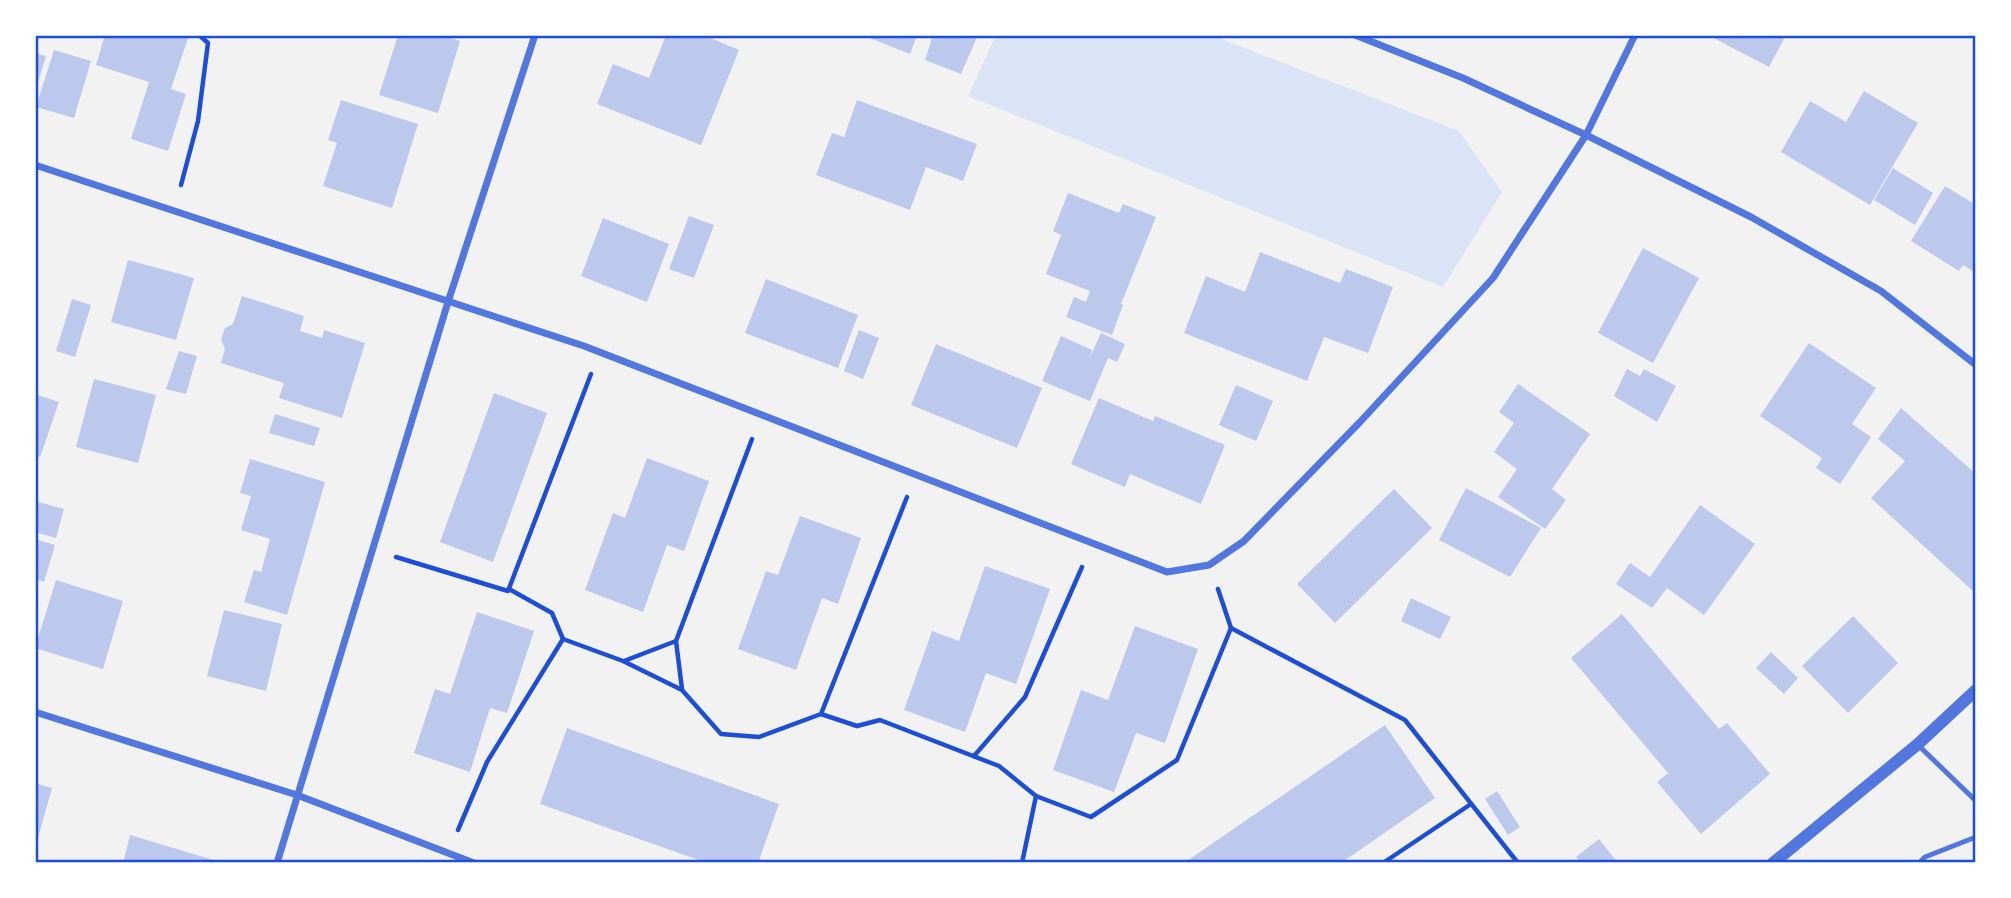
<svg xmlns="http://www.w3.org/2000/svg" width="2011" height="898" font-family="Inter,sans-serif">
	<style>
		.green { fill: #dbe4f7 }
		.building { fill: #bdc9ec }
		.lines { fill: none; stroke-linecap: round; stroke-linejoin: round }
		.path { stroke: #1d4ed8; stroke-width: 4.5 }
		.service { stroke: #5277de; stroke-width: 5 }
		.minor { stroke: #5277de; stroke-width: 7 }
		.tertiary { stroke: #5277de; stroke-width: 12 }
		.neatline { fill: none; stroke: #1d4ed8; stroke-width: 2.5 }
	</style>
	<rect width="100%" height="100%" fill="#f2f2f2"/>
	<!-- green -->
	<path class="green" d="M996 35H1211L1459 131 1502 192 1443 287 968 96Z"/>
	<!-- building -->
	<g class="building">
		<path d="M105 35H189L171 89 186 94 168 151 131 139 149 82 96 65Z"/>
		<path d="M398 35H442L460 41 438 113 379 95Z"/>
		<path d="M666 35H703L739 50 701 145 597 104 613 64 649 78Z"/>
		<path d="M862 35H917L910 54Z"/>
		<path d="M933 35H978L961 74 925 60Z"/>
		<path d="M1708 35H1786L1769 67Z"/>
		<path d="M54 50 91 61 74 118 36 107Z"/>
		<path d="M35 53 46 56 36 89H35Z"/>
		<path d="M1864 91 1918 123 1870 205 1781 152 1810 101 1846 122Z"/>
		<path d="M341 100 418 124 392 208 323 186 337 143 328 140Z"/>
		<path d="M857 100 977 144 963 181 926 167 910 210 816 175 832 133 844 137Z"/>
		<path d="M1893 168 1933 193 1915 225 1874 200Z"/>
		<path d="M1945 186 1976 205V273L1963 265 1959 271 1911 241Z"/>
		<path d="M1068 193 1119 213 1123 204 1156 217 1121 304 1123 305 1112 335 1066 317 1074 297 1086 302 1090 291 1046 274 1061 235 1053 231Z"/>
		<path d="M689 216 714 225 694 278 669 269Z"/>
		<path d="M603 218 669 244 647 302 581 276Z"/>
		<path d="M1643 248 1699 278 1653 363 1598 333Z"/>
		<path d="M1260 252 1340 283 1346 269 1393 287 1368 353 1324 337 1307 381 1184 333 1206 276 1245 292Z"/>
		<path d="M128 260 194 278 176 340 111 322Z"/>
		<path d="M766 279 858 315 838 368 745 333Z"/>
		<path d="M242 296 304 316 300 331 322 338 324 330 365 343 342 418 279 398 284 383 221 363 225 349 221 339 225 328 233 324Z"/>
		<path d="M72 299 91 305 75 357 56 351Z"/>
		<path d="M859 330 879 338 863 379 844 371Z"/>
		<path d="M1101 333 1125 344 1117 362 1108 358 1090 401 1042 381 1061 336 1092 350 1089 359Z"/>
		<path d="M1809 343 1876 388 1852 424 1871 437 1840 484 1816 468 1822 458 1760 416Z"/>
		<path d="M936 344 1042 388 1017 448 911 405Z"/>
		<path d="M179 351 197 356 186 394 166 389Z"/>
		<path d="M1627 369 1640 376 1644 369 1676 386 1657 422 1614 396Z"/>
		<path d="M94 379 156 395 138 463 76 447Z"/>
		<path d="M1518 384 1590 434 1552 489 1566 500 1545 529 1498 497 1517 469 1494 452 1514 423 1499 412Z"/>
		<path d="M1236 385 1273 401 1256 441 1219 425Z"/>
		<path d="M494 393 547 413 493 562 440 542Z"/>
		<path d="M35 394 59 402 40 457 35 455Z"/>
		<path d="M1099 398 1153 421 1155 416 1225 445 1201 504 1130 474 1125 487 1071 464Z"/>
		<path d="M1901 408 1976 474V589L1974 592 1871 498 1905 461 1878 439Z"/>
		<path d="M275 414 320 428 314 446 269 433Z"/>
		<path d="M647 458 709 481 684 551 667 545 643 612 585 590 613 513 625 518Z"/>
		<path d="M250 459 325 482 287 615 244 602 254 570 261 572 270 539 241 530 251 496 240 493Z"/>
		<path d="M1466 488 1541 528 1510 577 1439 540Z"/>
		<path d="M1394 489 1432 528 1335 623 1297 584Z"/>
		<path d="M35 501 64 509 56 538 35 532Z"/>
		<path d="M1700 505 1755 544 1704 615 1667 588 1652 608 1616 584 1630 563 1650 577Z"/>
		<path d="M800 516 861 538 838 604 822 598 796 670 738 649 766 571 778 575Z"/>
		<path d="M35 539 55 545 44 582 35 579Z"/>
		<path d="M985 566 1050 589 1016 684 986 673 965 732 904 710 932 631 959 641Z"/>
		<path d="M56 580 123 601 103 669 35 648Z"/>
		<path d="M1411 598 1451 617 1440 639 1401 621Z"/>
		<path d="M224 610 282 624 266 691 207 676Z"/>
		<path d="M477 612 534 631 507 713 490 708 470 772 414 753 435 689 450 694Z"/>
		<path d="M1622 614 1719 729 1727 723 1770 774 1701 834 1657 782 1668 773 1571 658Z"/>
		<path d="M1853 616 1898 663 1848 713 1802 666Z"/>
		<path d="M1135 626 1198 649 1165 743 1136 733 1114 792 1053 770 1081 690 1108 700Z"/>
		<path d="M1771 652 1798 678 1784 694 1756 668Z"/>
		<path d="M1385 725 1435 798 1341 863H1184Z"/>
		<path d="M567 728 779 804 758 863H707L540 804Z"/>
		<path d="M35 783 52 788 36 845H35Z"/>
		<path d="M1497 791 1520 827 1508 835 1485 799Z"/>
		<path d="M130 835 217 861V863H123Z"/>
		<path d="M1599 839 1618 863H1581L1576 857Z"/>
	</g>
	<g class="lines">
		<!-- path -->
		<g class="path">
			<path d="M181 185 198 121 208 43 199 35"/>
			<path d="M396 557 508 591 591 374"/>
			<path d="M509 589 552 613 563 639 623 661 682 690 721 734 759 737 821 714 857 726 880 720 999 766 1036 796 1091 817 1177 760 1231 628"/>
			<path d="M1218 589 1231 628 1405 720 1518 863"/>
			<path d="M676 641 682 689"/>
			<path d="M624 661 676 641 752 439"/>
			<path d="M821 714 907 497"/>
			<path d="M974 756 1025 697 1082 567"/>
			<path d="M458 830 487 762 563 639"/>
			<path d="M1022 863 1036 796"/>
			<path d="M1383 863 1471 804"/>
		</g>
		<!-- service -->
		<g class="service">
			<path d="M1918 745 1976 801"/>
			<path d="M1919 863 1925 857 1976 837"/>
		</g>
		<!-- minor -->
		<g class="minor">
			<path d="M1355 35 1463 78 1586 135 1751 217 1881 291 1976 365"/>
			<path d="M35 165 584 346 1167 572 1209 565 1244 541 1360 422 1493 278 1586 135 1635 35"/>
			<path d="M35 712 297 795 474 863"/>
			<path d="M277 863 448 302 535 35"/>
		</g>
		<!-- tertiary -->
		<path class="tertiary" d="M1773 863 1918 744 1976 690"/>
	</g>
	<!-- border -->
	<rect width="2011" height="898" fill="none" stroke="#ffffff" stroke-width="74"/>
	<rect x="37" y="37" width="1937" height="824" class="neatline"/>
</svg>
